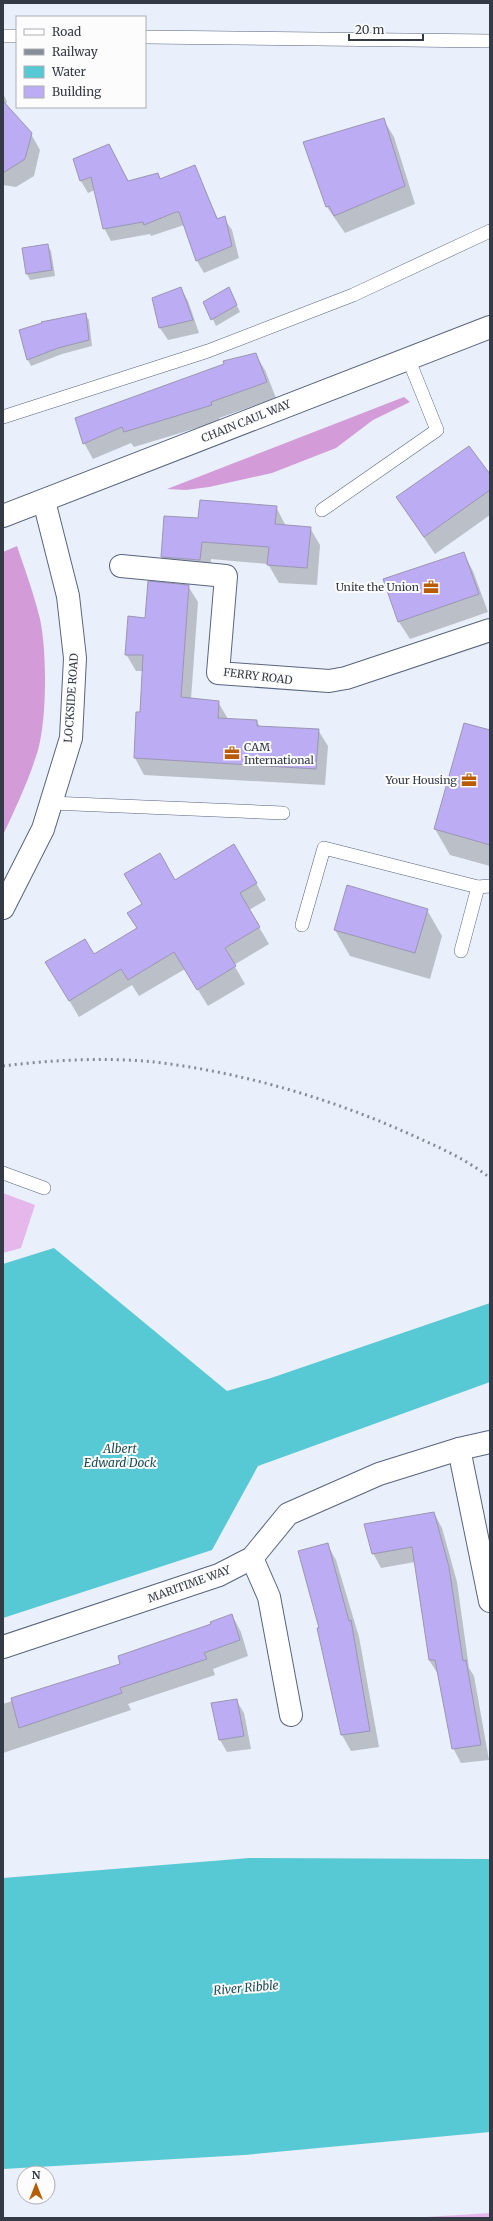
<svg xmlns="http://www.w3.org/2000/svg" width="493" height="2221" font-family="Merriweather,serif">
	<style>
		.green { fill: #e5b7ea }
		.forest { fill: #d39cd8 }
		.water { fill: #57c9d4 }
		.shadow { fill: #0003 }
		.building { fill: #bbacf4; stroke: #9b96b3 }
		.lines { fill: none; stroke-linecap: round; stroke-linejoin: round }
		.service-casing { stroke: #58657e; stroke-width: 14 }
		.minor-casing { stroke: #58657e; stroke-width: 24 }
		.service { stroke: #fff; stroke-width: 13 }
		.minor { stroke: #fff; stroke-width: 22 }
		.rail { stroke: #868c98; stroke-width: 3; stroke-dasharray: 2 4; stroke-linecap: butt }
		.labels { text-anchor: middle; stroke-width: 4; stroke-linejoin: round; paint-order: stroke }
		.street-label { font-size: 11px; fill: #343a46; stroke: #fcfcfc }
		.poi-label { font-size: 11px; fill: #343a46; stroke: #fcfcfc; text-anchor: end }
		.water-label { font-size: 12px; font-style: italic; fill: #1b4d52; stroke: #fcfcfc }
	</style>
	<rect width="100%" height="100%" fill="#e9effb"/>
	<!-- green -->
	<g class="green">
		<path d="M3 1193 35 1205 21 1248 3 1253Z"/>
		<path d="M490 2213V2218H410Z"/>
	</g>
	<!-- forest -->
	<g class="forest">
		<path d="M404 397 410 402 373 420 336 448 272 473 209 487 186 490 167 489Z"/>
		<path d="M17 546C25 570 34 594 40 619 47 652 47 718 38 750 29 780 16 807 3 835V552Z"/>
	</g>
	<!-- water -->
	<g class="water">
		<path d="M54 1248 227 1391 271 1378 490 1303V1382L258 1466 212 1550 3 1618V1264Z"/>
		<path d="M249 1858 490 1859V2132L244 2155 3 2169V1878Z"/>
	</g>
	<!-- shadow -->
	<g class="shadow">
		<path d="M3 93 7 102 5 105 31 134 40 150 34 176 16 187 3 185Z"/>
		<path d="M383 119 394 137 415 204 345 233 327 207 304 143Z"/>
		<path d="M109 145 129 182 157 174 161 179 194 166 218 219 224 218 232 230 239 258 204 273 197 261 184 225 151 236 150 234 111 241 104 228 95 190 88 193 81 181 74 159Z"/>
		<path d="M47 245 51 251 55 276 30 280 27 274Z"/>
		<path d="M181 288 188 301 199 333 168 340 160 328Z"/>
		<path d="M229 288 240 312 216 326 205 302Z"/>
		<path d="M85 314 89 320 92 346 62 354 31 366 28 360Z"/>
		<path d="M255 354 265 370 276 398 219 418 220 421 134 447 131 443 93 459 84 443Z"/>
		<path d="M490 476V515L435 554 397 498Z"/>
		<path d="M276 507 286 526 310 528 320 545 317 585 279 583 268 564 211 559 210 578 172 575 162 557 199 519Z"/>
		<path d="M463 553 473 571 488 612 410 639 399 622 385 580Z"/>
		<path d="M188 586 198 602 191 699 218 702 228 719 257 721 260 727 318 730 328 746 325 785 144 775 135 758 137 713 140 714 143 671H136L126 654 146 619Z"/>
		<path d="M490 731V866L450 855 435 829Z"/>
		<path d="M175 881 256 883 266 900 249 910 269 944 234 965 245 984 208 1006 185 969 139 996 132 985 79 1017 57 980 138 929 129 913Z"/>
		<path d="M427 910 442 936 430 979 350 956 335 930Z"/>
		<path d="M434 1513 442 1528 457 1582 469 1668 474 1676 489 1760 461 1763 453 1748 438 1674 429 1660 415 1562 381 1568 373 1553Z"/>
		<path d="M327 1544 336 1560 359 1637 379 1747 351 1751 342 1735 320 1628Z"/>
		<path d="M232 1615 241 1632 248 1656 213 1669 215 1675 128 1704 131 1710 3 1753V1704L121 1665Z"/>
		<path d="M236 1700 244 1713 251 1749 227 1752 220 1740Z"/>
	</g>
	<!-- building -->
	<g class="building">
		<path d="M3 101 32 133 25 159 3 173Z"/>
		<path d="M384 118 405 186 334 216 329 206 326 207 303 142Z"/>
		<path d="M109 144 128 181 158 173 160 179 195 165 217 219 225 216 232 246 196 261 179 212H176L144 225 143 222 103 229 91 177 80 181 73 159Z"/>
		<path d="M48 244 52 270 26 274 22 248Z"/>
		<path d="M181 287 193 320 159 328 152 298Z"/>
		<path d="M229 287 237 305 211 320 203 302Z"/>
		<path d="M86 313 89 340 58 348 27 360 19 330 42 323 41 322Z"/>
		<path d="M256 353 267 382 211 402 212 405 124 432 122 427 83 444 75 418 224 364 223 361Z"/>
		<path d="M469 446 490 474V490L424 537 396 497Z"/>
		<path d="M200 500 277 506 275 524 311 527 307 568 267 565 269 547 202 542 200 560 161 557 164 516 198 518Z"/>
		<path d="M464 552 479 594 398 622 383 579Z"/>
		<path d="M148 581 189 585 181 697 219 701 218 718 257 720V726L319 729 316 769 134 758 136 712H140L143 655H125L128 616 145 618Z"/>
		<path d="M464 723 490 730V845L434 829Z"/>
		<path d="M234 844 257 883 240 893 260 927 225 948 236 966 197 990 174 952 128 980 121 969 69 1001 45 962 85 939 94 954 137 928 127 913 142 904 124 874 160 853 175 880Z"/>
		<path d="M347 885 428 909 415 953 334 930Z"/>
		<path d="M434 1512 449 1567 463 1661 466 1660 481 1745 452 1749 435 1660H429L412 1547 372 1554 364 1524Z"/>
		<path d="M328 1543 349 1621 351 1620 370 1731 341 1735 317 1628H319L298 1551Z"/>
		<path d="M232 1614 240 1640 204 1653 207 1659 120 1688 122 1693 19 1728 11 1698 120 1664 118 1656 211 1624 210 1622Z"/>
		<path d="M237 1699 244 1736 219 1740 211 1703Z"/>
	</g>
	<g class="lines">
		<!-- service casing -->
		<g class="service-casing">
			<g id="service">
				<path d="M3 36H17"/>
				<path d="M145 37 490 41"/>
				<path d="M3 417 208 351 353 295 490 231"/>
				<path d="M322 510 437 430 408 358"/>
				<path d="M51 803 283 813"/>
				<path d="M302 925 324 848 478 887 490 886"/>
				<path d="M461 951 478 887"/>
				<path d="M3 1173 44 1188"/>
			</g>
		</g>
		<!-- minor casing -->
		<g class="minor-casing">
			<g id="minor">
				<path d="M3 516 490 327"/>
				<path d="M121 566 226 576 218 673 329 681 346 678 490 630"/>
				<path d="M3 908 43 829 71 738 75 658 68 596 44 501"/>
				<path d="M459 1449 490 1601"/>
				<path d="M252 1558 269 1597 291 1715"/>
				<path d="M3 1647 219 1575 252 1558 288 1514 379 1474 459 1449 490 1442"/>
			</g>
		</g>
		<!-- service -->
		<use href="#service" class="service"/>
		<!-- minor -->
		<use href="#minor" class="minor"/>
		<!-- rail -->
		<path class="rail" d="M3 1066C51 1060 106 1057 154 1062 240 1072 326 1097 405 1132 434 1145 465 1158 490 1178"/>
	</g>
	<!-- icons -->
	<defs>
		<g id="office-bare" transform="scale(1.2)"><path d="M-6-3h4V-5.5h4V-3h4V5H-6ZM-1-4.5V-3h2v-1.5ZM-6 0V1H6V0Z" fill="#b95c08" stroke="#fcfcfc" stroke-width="2.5" paint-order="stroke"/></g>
	</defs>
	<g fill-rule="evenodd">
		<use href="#office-bare" x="431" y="587"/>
		<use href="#office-bare" x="232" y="753"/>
		<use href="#office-bare" x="469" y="780"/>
	</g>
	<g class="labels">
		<!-- street labels -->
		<g class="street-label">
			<text transform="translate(246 421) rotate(-22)" y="4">CHAIN CAUL WAY</text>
			<text transform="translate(258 676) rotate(7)" y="4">FERRY ROAD</text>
			<text transform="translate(71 698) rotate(-86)" y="4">LOCKSIDE ROAD</text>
			<text transform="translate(189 1584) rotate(-20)" y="4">MARITIME WAY</text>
		</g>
		<!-- poi labels -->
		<g class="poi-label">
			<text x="419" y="591">Unite the Union</text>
			<text x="244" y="751" text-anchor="start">CAM<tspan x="244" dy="13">International</tspan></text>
			<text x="457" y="784">Your Housing</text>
		</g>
		<!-- water labels -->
		<g class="water-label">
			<text x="120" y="1453">Albert<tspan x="120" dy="14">Edward Dock</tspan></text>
			<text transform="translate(246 1988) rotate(-5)" y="4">River Ribble</text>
		</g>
	</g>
	<!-- border -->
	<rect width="493" height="2221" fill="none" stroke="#343a46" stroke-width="8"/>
	<!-- legend -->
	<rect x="16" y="16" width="130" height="92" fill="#fcfcfc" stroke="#acaeb3"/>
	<rect x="24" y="29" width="20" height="6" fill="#ffffff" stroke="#acaeb3"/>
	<text x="52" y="36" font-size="12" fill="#343a46">Road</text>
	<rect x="24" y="49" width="20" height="6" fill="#868c98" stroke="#acaeb3"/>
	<text x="52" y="56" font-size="12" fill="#343a46">Railway</text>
	<rect x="24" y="66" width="20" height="12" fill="#57c9d4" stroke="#acaeb3"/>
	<text x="52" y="76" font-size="12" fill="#343a46">Water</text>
	<rect x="24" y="86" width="20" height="12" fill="#bbacf4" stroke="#acaeb3"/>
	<text x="52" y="96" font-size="12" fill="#343a46">Building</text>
	<!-- north arrow -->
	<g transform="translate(36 2185)"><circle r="19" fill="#fcfcfc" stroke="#acaeb3"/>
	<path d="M0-3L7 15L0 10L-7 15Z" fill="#b95c08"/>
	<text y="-6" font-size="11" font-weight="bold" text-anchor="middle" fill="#343a46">N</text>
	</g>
	<!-- scale -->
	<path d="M349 34v6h74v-6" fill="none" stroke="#343a46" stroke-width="2"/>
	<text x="355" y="34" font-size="12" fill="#343a46" stroke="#fcfcfc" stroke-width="3" paint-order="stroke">20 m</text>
</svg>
